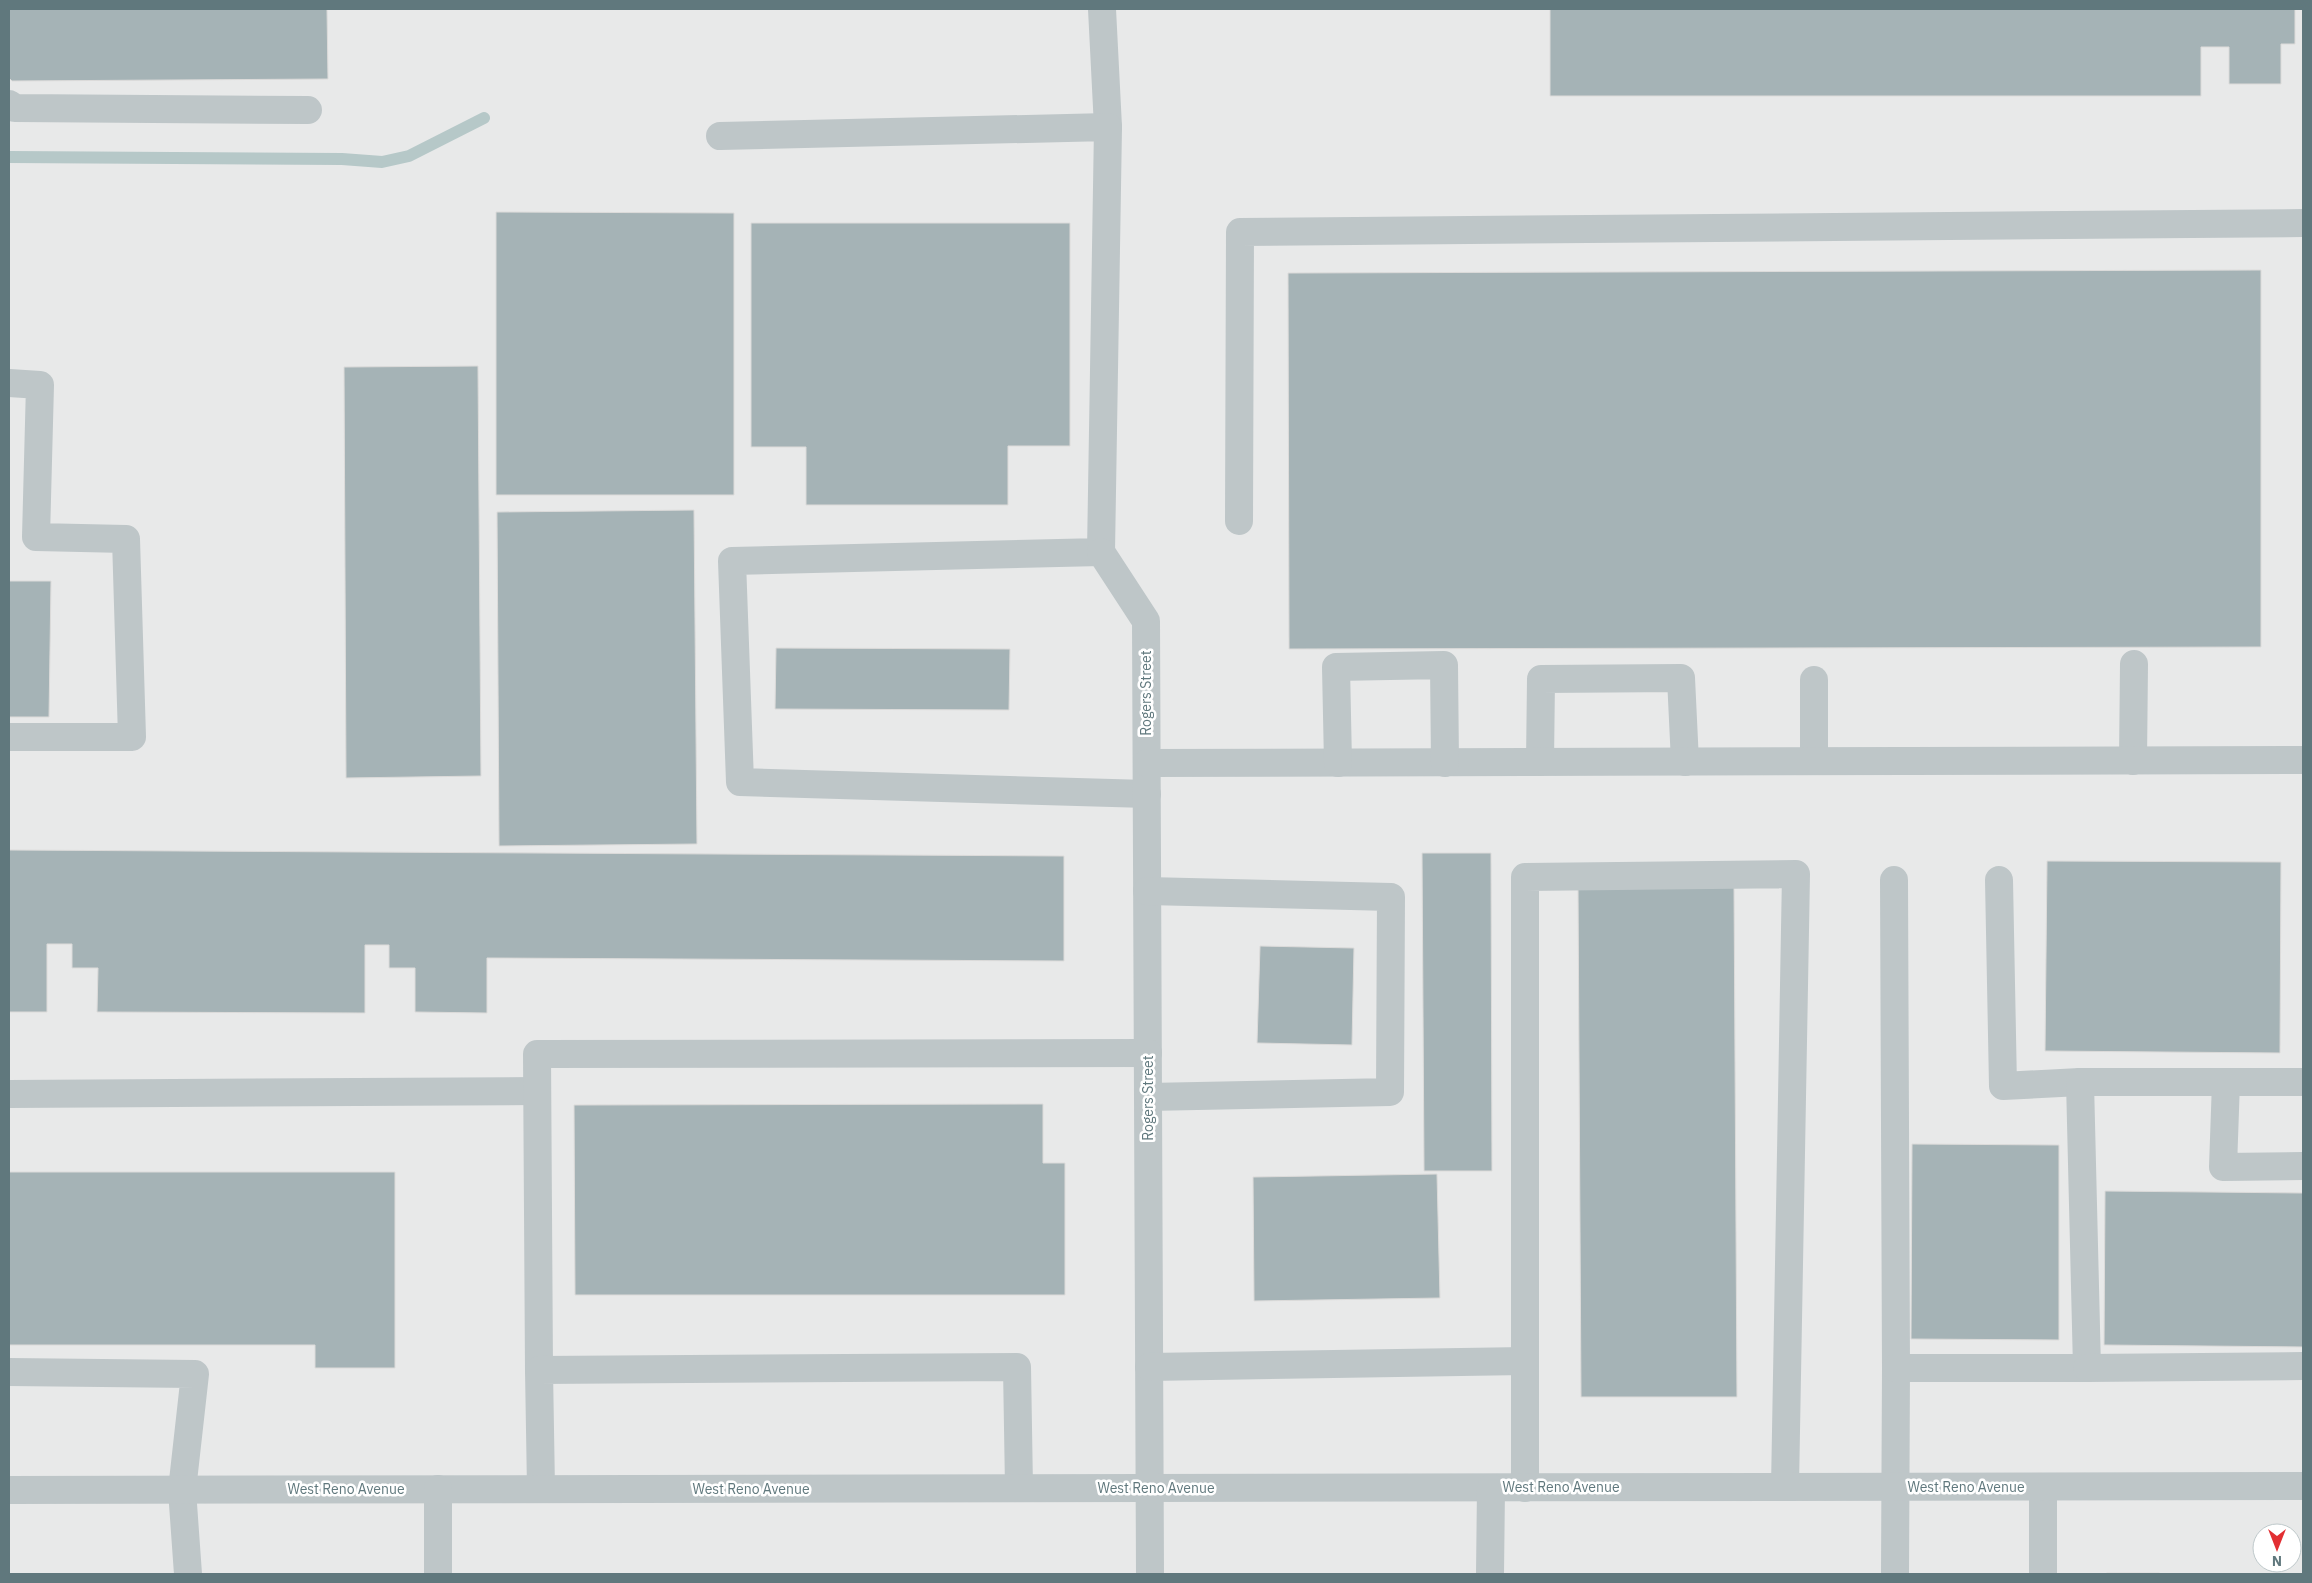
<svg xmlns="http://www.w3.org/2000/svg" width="2312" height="1583" font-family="'IBM Plex Sans',sans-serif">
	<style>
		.built { fill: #e8e9e9; fill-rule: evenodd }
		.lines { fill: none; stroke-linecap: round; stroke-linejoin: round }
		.stream { stroke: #b6c8c8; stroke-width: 12 }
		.building { fill: #a5b3b6; stroke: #dcdbda }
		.minor { stroke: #bec6c8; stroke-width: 28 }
		.labels { text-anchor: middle; stroke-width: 5; stroke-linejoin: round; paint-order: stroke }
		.street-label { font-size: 14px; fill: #60787d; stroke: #fff }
	</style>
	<rect width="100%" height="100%" fill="#faf9f8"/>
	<!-- built -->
	<path class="built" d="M9 9H2303V1574H9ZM2262 1533H2292V1563H2262Z"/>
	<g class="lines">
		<!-- stream -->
		<path class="stream" d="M9 157 342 159 382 162 409 156 484 118"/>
	</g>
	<!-- building -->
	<g class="building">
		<path d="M9 9H327L328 79 12 81 9 78Z"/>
		<path d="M1550 9H2295V44H2281V84H2229V47H2201V96H1550Z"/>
		<path d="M496 212 734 213V495H496Z"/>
		<path d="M751 223H1070V446H1008V505H806V447H751Z"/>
		<path d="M2261 270V647L1289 649 1288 273Z"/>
		<path d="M478 366 481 776 346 778 344 367Z"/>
		<path d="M694 510 697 844 499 846 497 512Z"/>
		<path d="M9 581H51L49 717H9Z"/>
		<path d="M776 648 1010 649 1009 710 775 709Z"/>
		<path d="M9 850 1064 856V961L487 958V1013L415 1012V968H389V945H365V1013L97 1012 98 968H72V944H47V1012H9Z"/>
		<path d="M1422 853H1491L1492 1171H1424Z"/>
		<path d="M2047 861 2281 862 2280 1053 2045 1051Z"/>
		<path d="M1734 885 1737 1397H1581L1578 886Z"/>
		<path d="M1260 946 1354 948 1352 1045 1257 1043Z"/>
		<path d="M1043 1104V1163H1065V1295H575L574 1105Z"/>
		<path d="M1912 1144 2059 1145V1340L1911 1339Z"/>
		<path d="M9 1172H395V1368H315V1345H9Z"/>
		<path d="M1437 1174 1440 1298 1254 1301 1253 1177Z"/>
		<path d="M2105 1191 2303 1193V1347L2104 1345Z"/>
		<rect x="2107" y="1573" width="52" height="1"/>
	</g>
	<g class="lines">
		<!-- minor -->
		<g class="minor">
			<path d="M1102 9 1108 127"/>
			<path d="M9 104 15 108 308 110"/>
			<path d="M720 136 1108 127 1101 552 732 561 740 782 1147 794"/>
			<path d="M9 383 40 385 36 537 126 539 132 737H9"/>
			<path d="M1239 521 1240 232 2303 223"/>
			<path d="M1101 552 1146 621 1150 1574"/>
			<path d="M1814 680V761"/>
			<path d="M2133 761 2134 664"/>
			<path d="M1540 762 1541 679 1681 678 1685 762"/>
			<path d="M1147 763 2303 760"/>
			<path d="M1338 763 1336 667 1444 665 1445 763"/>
			<path d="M1894 880 1896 1368 1895 1574"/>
			<path d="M1999 880 2003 1086 2080 1082"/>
			<path d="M1147 891 1391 897 1390 1092 1148 1097"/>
			<path d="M2226 1082 2223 1167 2303 1166"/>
			<path d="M9 1094 537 1091"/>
			<path d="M1149 1367 1525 1361"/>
			<path d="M1896 1368H2087L2080 1082H2303"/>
			<path d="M2087 1368 2303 1366"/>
			<path d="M539 1370 537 1054 1148 1053"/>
			<path d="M9 1372 195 1374 182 1490 188 1574"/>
			<path d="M2043 1487V1574"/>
			<path d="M1525 1488V877L1796 874 1785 1487"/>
			<path d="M541 1489 539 1370 1017 1367 1019 1488"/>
			<path d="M9 1490 2303 1486"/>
			<path d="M438 1574V1489"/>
			<path d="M1490 1574 1491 1488"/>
		</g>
	</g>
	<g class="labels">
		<!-- street labels -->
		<g class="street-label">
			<text transform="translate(1146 693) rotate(-90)" y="5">Rogers Street</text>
			<text transform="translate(1148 1098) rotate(-90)" y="5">Rogers Street</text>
			<text x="1561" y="1492">West Reno Avenue</text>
			<text x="1966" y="1492">West Reno Avenue</text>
			<text x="1156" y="1493">West Reno Avenue</text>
			<text x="346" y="1494">West Reno Avenue</text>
			<text x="751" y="1494">West Reno Avenue</text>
		</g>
	</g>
	<!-- border -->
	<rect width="2312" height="1583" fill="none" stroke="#60787d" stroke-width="20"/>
	<!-- north arrow -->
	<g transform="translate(2277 1548) rotate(180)"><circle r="24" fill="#ffffff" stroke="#bfc9cb"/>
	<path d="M0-4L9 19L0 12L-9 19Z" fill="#e22f33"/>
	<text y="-8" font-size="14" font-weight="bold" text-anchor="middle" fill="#60787d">N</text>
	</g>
</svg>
